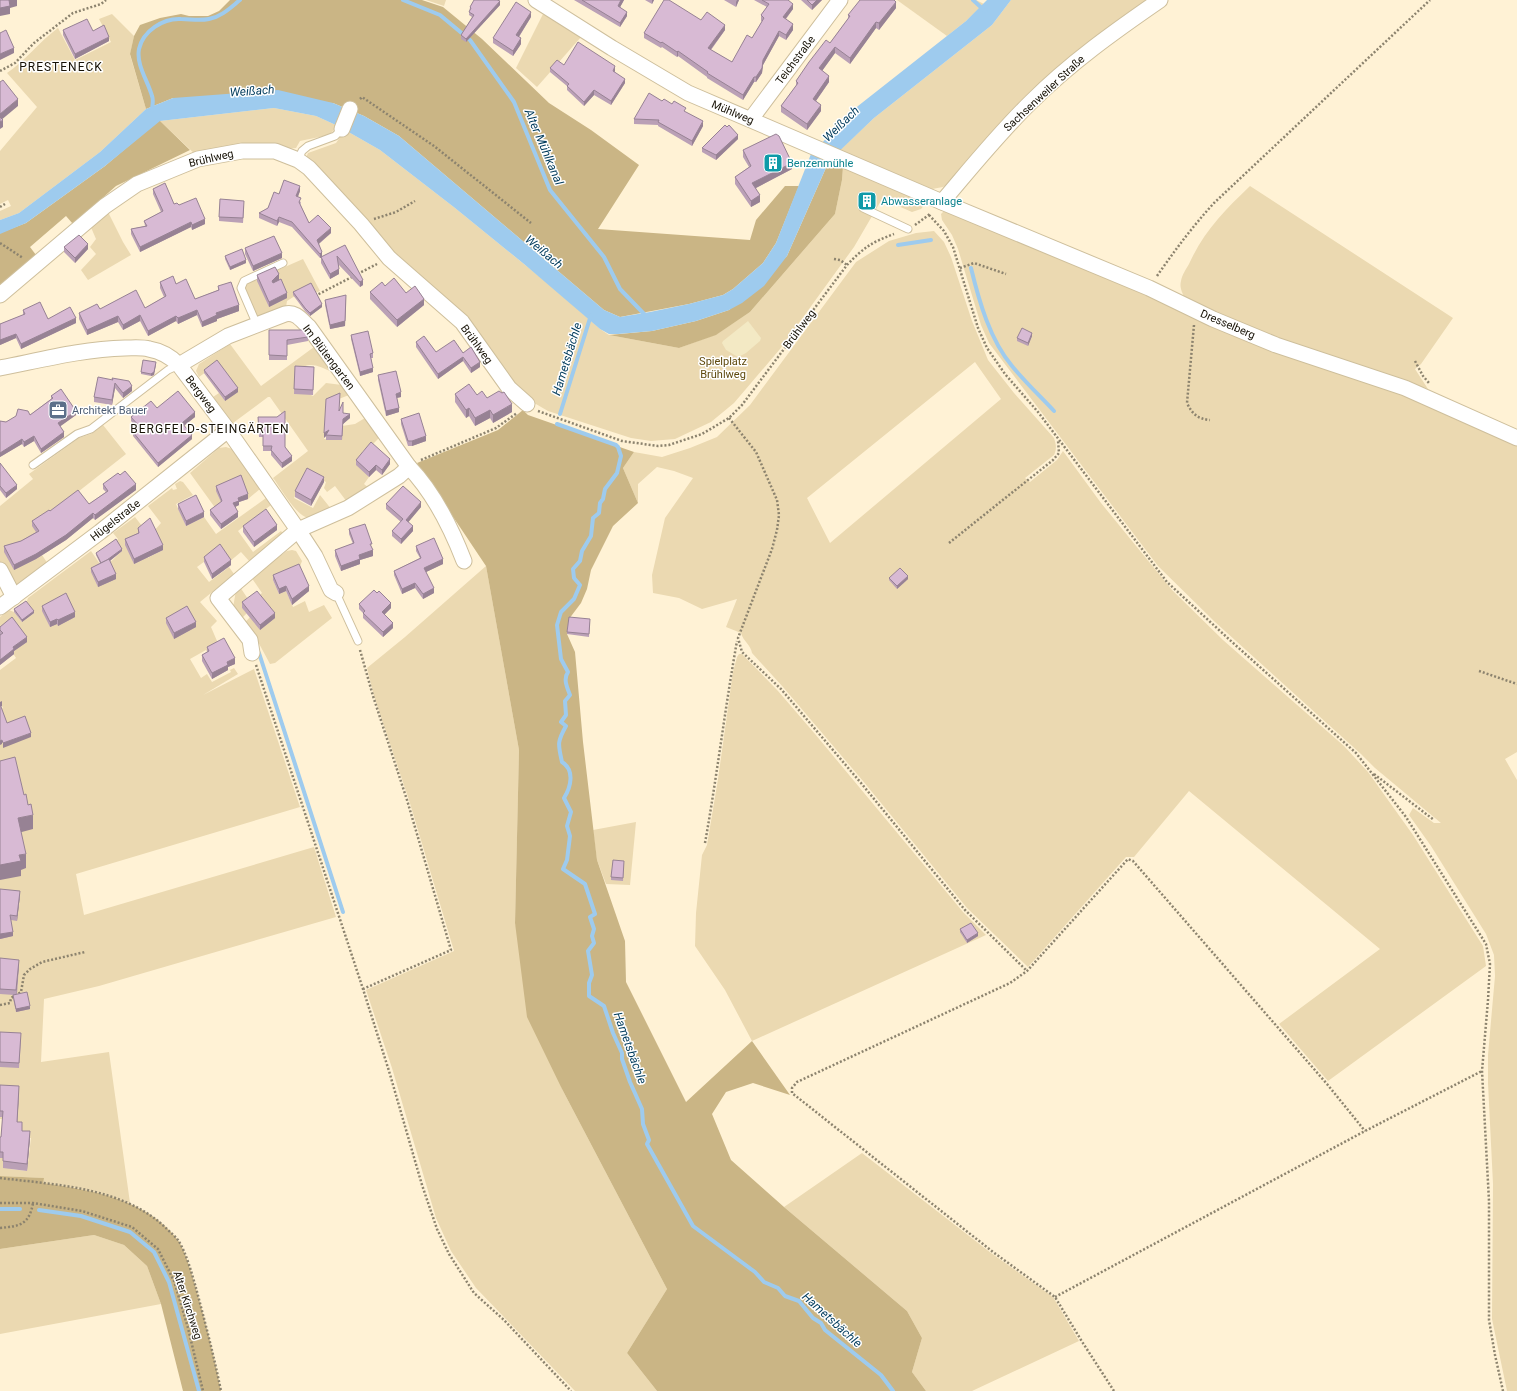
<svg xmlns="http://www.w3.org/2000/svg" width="1517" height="1391" font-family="Roboto,sans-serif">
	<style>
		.green { fill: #ebd9b1; fill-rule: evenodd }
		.forest { fill: #cab585 }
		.sand { fill: #f3e9c4 }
		.water { fill: #9ecbee }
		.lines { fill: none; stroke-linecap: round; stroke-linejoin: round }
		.stream { stroke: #9ecbee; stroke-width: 4 }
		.lane-casing { stroke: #cebf9c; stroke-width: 9 }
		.street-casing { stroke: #cebf9c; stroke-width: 17 }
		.path { stroke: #8c836e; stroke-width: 2.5; stroke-dasharray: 2 2; stroke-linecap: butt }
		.lane { stroke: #fff; stroke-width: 7 }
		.street { stroke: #fff; stroke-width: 15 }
		.wall { fill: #baa0b6 }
		.shaded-wall { fill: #978294 }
		.building { fill: #d8bad4; stroke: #978294 }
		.labels { text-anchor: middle; stroke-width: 3; stroke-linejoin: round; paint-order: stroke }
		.street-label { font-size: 11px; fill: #161105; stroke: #fff }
		.culture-label { font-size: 11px; fill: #0d838f; stroke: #fff; text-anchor: start }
		.park-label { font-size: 11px; fill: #5f490d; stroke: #fff }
		.service-label { font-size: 11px; fill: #4e5e75; stroke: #fff; text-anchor: start }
		.neighbourhood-label { font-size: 12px; letter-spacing: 1px; fill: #161105; stroke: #fff }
		.water-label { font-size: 12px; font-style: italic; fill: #013b5c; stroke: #fff }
	</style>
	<rect width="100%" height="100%" fill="#fff2d5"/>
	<!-- green -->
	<g class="green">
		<path d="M426 0H446L444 6Z"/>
		<path d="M897 0H976L984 4 966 21 947 36Z"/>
		<path d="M1011 0H1149L950 183 943 187 932 189 840 150 874 118 992 25Z"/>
		<path d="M112 14 134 36 130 55 146 109 100 152 19 213 0 220V211L11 206 8 200 0 204V151L37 107 7 73C26 60 39 42 58 28L75 60 111 42 99 19Z"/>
		<path d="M543 14 581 37 537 87 516 68Z"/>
		<path d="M274 108 316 116 338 126 329 135 300 141 296 148 197 156 160 121Z"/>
		<path d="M345 130 380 150 455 208 562 295 600 329 609 335 679 348 717 334 750 312 835 214 842 180 843 167 926 203 921 209 912 212 882 199 854 247 780 349 734 403 711 422 675 439 651 441 631 438 548 411 529 400 305 160 308 153 336 143Z"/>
		<path d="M1250 186 1453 318 1421 364 1415 369 1428 389 1280 340 1187 302C1183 295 1179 288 1181 281 1182 275 1186 269 1189 264 1204 231 1224 211 1250 186Z"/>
		<path d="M107 210 123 242 131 255 88 280 81 270 96 254 90 247 96 239 90 225Z"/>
		<path d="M945 210 1073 263 1199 319 1403 393 1517 442V752L1505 759 1517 780V1391H1507L1492 1319 1493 1184 1488 1083V1055L1495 976 1494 955 1486 934 1431 846 1409 815 1413 808 1434 823H1441L1375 768 1361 754 1215 622 1158 566 989 343 981 325 958 249 952 235 942 220 941 214Z"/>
		<path d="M934 231 944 242 951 257 972 321 988 360 1014 393 1054 438C1056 444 1057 449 1054 455L1025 478 1030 482 1057 460 1063 451 1101 503 1172 590 1223 640 1344 746 1368 772 1413 835 1483 946 1486 966 1328 1081 1279 1024 1380 949 1189 791 1134 857H1126L1028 967 967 908 863 781 783 687 752 653C751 645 743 641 741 633L726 627 737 599 702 609 679 598 653 593 652 575 665 518 693 478 674 471 657 467 638 484V503L623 468 634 452 662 457 690 448 717 437 750 405 856 262 889 241 916 233ZM975 362 1001 399 830 543 807 498Z"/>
		<path d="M303 259 320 291 315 293 298 294 287 301 286 307 258 318 256 315 244 285Z"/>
		<path d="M230 344 261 386 314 347 332 372C316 365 311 361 295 371L311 395 313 396 326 383 342 385 349 395 326 404 324 439 342 440V426L355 424 365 418 379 438 371 446 369 445 362 452 365 454 369 477 364 484 369 488 347 502 335 486 327 492 324 488 326 482 307 472 294 498 313 508 320 495 332 510C326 513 318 517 311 518 297 519 281 488 273 478L308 451 270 397H268L233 423 213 397 219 393 225 401 217 364 199 377 196 371 199 364Z"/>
		<path d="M103 425 126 454 55 510 49 551 42 555 48 564 19 587 10 583 0 563V506L33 479 29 474 79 438 91 434Z"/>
		<path d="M226 447 232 449 260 489 248 499 240 477 224 511 216 509 190 473 219 448Z"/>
		<path d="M180 481 183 482 193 495 176 504 186 526 204 517 216 534 266 498 271 505 238 531 253 552 281 531 285 536 250 562 241 552 229 562 220 550 197 567 209 582 229 567 234 574 200 602 217 621 211 627 217 641H219L221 645 207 652 206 650 190 659 201 678 207 674 212 682 231 672 230 670 234 668 238 674 203 695 254 669 300 807 76 874 84 915 314 847 336 917 99 986 44 999 41 1062 109 1052 130 1203 78 1188 43 1183V1178L0 1176V1158H3L10 1169 27 1171 31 1138 22 1137 15 1120 0 1119V709L3 708 0 702V670L16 658 0 634V617L9 610 14 612 22 622 34 613 26 603 28 598 91 551 102 567C110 564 115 557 122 551L116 542 118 539 113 533 135 517 142 526 134 564 148 557 149 558V557L163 550 154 531 161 523 148 506 172 488 173 490 177 489 175 484Z"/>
		<path d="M292 550 296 551 302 561 299 569 273 580 279 594 286 591 293 607 305 601 309 612 324 605 332 618 275 663 270 664 256 638 244 623C257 614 251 601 262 593L251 577 287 551Z"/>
		<path d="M486 566 519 750 515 923 562 1089 667 1289 627 1353 657 1391H575L476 1288 451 1251 436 1218 392 1068 366 990 454 951 409 800 374 696 367 668 405 637Z"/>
		<path d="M240 587 250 602 242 608 247 613 241 619 233 608 236 590Z"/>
		<path d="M739 654H742L778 691 815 734 963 912 986 935 752 1041 725 990 695 946 696 913 702 855 707 845 718 779 733 672 737 657Z"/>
		<path d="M636 822 630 885 606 884 597 860 593 830Z"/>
		<path d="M862 1153 991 1253 1053 1297 1079 1341 972 1391H926L912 1372 922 1338 907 1311 784 1207Z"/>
		<path d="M94 1235 124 1245 147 1266 161 1304 0 1334V1249Z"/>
	</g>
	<!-- forest -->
	<g class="forest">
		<path d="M230 0H422L443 7 482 39 549 103 591 130 639 165 598 229 750 240 756 220 785 186H799L776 243 763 263 733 289 723 295 689 304 620 317 604 310 399 136 364 116 333 103 173 98 146 109 130 54 134 36 140 25 160 18 181 14 189 16H208L219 11Z"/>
		<path d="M159 120 190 150 116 186 73 224 66 216 30 247 36 255 0 287V233L26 223 105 166Z"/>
		<path d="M829 161 843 167 842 180 835 214 750 312 716 335 679 348 609 335 652 331 696 321 729 310 787 256Z"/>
		<path d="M523 410 528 415 634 452 623 468 638 503 613 526 591 570 587 589 581 603 569 619 567 634 575 652 583 742 597 860 625 941 626 982 686 1102 752 1041 790 1095 753 1083 726 1092 712 1114 731 1160 784 1207 907 1311 922 1338 912 1372 926 1391H657L627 1353 667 1289 562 1089 527 1017 515 923 519 750 486 566 417 463 498 430Z"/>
		<path d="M0 1176 44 1178 43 1183C91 1190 146 1199 177 1239 185 1249 191 1272 195 1285 205 1320 214 1355 221 1391H183L161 1304 147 1266 124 1245 94 1235 0 1249Z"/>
	</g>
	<!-- sand -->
	<path class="sand" d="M748 321 761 338 760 341 746 353 738 357 726 350 722 343 723 341Z"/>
	<!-- water -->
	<path class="water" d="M987 0H1011L992 25 874 118 829 161 787 256 764 286 742 303 729 310 696 321 652 331 618 334H609L600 329 524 264 455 208 380 150 338 126 316 116 274 108 160 121 105 166 26 223 0 234V220L19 213 100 152 146 109 173 98 278 90 333 103 364 116 399 136 604 310 620 317 650 312 689 304 723 295 733 289 763 263 776 243 811 154 858 106 966 21Z"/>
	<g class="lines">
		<!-- stream -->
		<g class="stream">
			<path d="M403 0 440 15 470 40 514 102 550 190 604 257 620 289 646 316"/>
			<path d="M973 0 985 11"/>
			<path d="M152 111C152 106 154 100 152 96 148 81 136 65 139 49 143 31 163 18 181 19 190 19 199 21 209 19 221 17 230 8 240 0"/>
			<path d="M898 245 931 240"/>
			<path d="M971 268C979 301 990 340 1012 366 1025 382 1040 396 1054 411"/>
			<path d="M560 414 591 315"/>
			<path d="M557 424 616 445 618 447 621 456 617 473 605 489 603 499 600 503 599 513 593 518 591 536 582 551 580 561 573 569 574 578 580 585 574 599 561 612 557 625 561 659 568 672C563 679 567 687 570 695L565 701 566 715 561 722 566 726C557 742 558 744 562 762 575 770 571 787 564 798L571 812 567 826 570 836 567 860 563 869 585 884 595 914 590 917 594 929 592 936 594 943 588 951 592 975 589 983V996L604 1006 613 1033 622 1053V1059L630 1082 642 1109 643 1124 649 1140 647 1144 693 1226 755 1272 764 1282 778 1288 785 1296 799 1301 813 1318 821 1323 825 1330 881 1375 893 1391"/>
			<path d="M259 653 343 912"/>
			<path d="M0 1209H20"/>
			<path d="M39 1210 81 1216 130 1232 154 1252 169 1282 199 1391"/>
		</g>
		<!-- lane casing -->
		<g class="lane-casing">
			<g id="lane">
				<path d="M298 160 302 151 308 146 335 136 342 129"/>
				<path d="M863 208 908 229"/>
				<path d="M257 325 241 288 244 281 283 263"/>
				<path d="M33 465 77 434 91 429 168 370 179 365"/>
				<path d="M336 593 358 641"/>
			</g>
		</g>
		<!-- street casing -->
		<g class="street-casing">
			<g id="street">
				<path d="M536 0 612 48 688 93 942 202 1149 288 1213 319 1276 345 1405 388 1517 438"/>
				<path d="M751 119 840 0"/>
				<path d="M342 129 350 109"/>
				<path d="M942 202C971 168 999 133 1031 102 1070 63 1115 31 1160 0"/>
				<path d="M0 295 105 206 137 184 198 159 242 151H275L298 160 309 168 361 224 389 258 462 322 509 388 527 404"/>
				<path d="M179 365 228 336 285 314C296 311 302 321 309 327L409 467 399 476 348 508 298 530 218 598 250 640 252 653"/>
				<path d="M0 368C41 360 83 349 125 348 133 348 142 347 149 349 161 351 170 356 179 365L228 430 298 530 315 556 331 590 336 593"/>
				<path d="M409 467C433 492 452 530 464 561"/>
				<path d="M0 570 14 597"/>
				<path d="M0 607 100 532 228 430"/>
			</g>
		</g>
		<!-- path -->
		<g class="path">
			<path d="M0 71 15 63 34 43 73 13 101 4 106 0"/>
			<path d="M360 99 362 97 434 146 531 223"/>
			<path d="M0 207 5 204"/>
			<path d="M929 215 944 231 953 247 978 328 987 348 1005 374 1038 412 1167 582 1232 642 1356 753 1406 817 1486 944 1490 964 1488 1000 1482 1071 1489 1201V1320L1495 1355 1503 1391"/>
			<path d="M374 219 396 212 415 201"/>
			<path d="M915 225 930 214"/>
			<path d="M0 243 23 258"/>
			<path d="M834 259 840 260 847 265"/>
			<path d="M960 268 974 263 1006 274"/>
			<path d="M1157 276C1175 250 1193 226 1214 203L1430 0"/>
			<path d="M315 296 377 264"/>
			<path d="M1194 325 1187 403C1192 414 1198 419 1210 420"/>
			<path d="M1415 361 1423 376 1429 383"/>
			<path d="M538 411 622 441 658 446 669 445 702 434 729 418 742 405 847 265C863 248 872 242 894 234"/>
			<path d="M729 418 756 452 777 500 779 515 777 530 772 549 738 638 742 652 781 689 861 783 965 910 1027 971"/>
			<path d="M421 460 496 428 517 413"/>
			<path d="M949 543 1053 460 1059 453 1058 440"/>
			<path d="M360 650 373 696 407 800 451 950 363 989"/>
			<path d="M256 665 363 989 389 1071 422 1185 437 1229 449 1254 474 1293 504 1320 571 1391"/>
			<path d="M1479 671 1517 684"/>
			<path d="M1374 774 1434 820"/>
			<path d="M705 843C717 776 725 708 737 641"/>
			<path d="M0 1005 10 1003 11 998 21 992 24 975 30 969 42 962 85 952"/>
			<path d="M0 1178C57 1185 124 1187 167 1229 171 1233 175 1236 178 1240 186 1252 192 1274 196 1288 205 1322 214 1356 221 1391"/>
			<path d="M0 1203H33L82 1211 132 1227 158 1249 174 1281 188 1328 203 1391"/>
			<path d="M0 1228C20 1226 29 1225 33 1203"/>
			<path d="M1055 1297 1365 1131 1482 1071"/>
			<path d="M1114 1391 1081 1340 1055 1297 993 1252 792 1093V1088L797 1082 1010 983 1027 971 1128 859 1133 861 1327 1084 1365 1131"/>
		</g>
		<!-- lane -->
		<use href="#lane" class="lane"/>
		<!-- street -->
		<use href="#street" class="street"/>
	</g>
	<!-- wall -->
	<g class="wall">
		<path d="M574 0H624L620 7 627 16 620 27Z"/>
		<path d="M645 0H654L652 4Z"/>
		<path d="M724 0H739L736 7Z"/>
		<path d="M754 0H788L793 9 786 19 793 30 786 40 779 36 763 65 762 73 756 82H754L743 100 707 78V77L678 56 677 57 662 47 661 48 644 38V33L701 20 725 30 711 50 732 62 752 38 762 21H761V15L767 7Z"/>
		<path d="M801 0H822L812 10Z"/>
		<path d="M500 5 466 42 461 39V35L472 17 469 15 470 7Z"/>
		<path d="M896 8 879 30 876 28 850 64 835 53 822 71 829 82 816 101 821 111 807 130 781 112V106L796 86V81L830 43 848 19V15Z"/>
		<path d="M531 17 519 37 521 44 513 56 493 43V38Z"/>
		<path d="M63 30 93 31 109 41 75 59 63 35Z"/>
		<path d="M564 65 615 71 614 72 625 83 611 105 594 95 584 106 567 90V86L550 72V68Z"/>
		<path d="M662 101 703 126 692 146 658 126V125L634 124V119Z"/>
		<path d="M727 127 738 139 716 160 702 152V148Z"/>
		<path d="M743 150 792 169 756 188 760 202 751 207 735 184V177L749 167 743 157Z"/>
		<path d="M153 189 174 204 179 205 205 224 192 230 191 227 140 252 131 234V229L145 226 144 221 161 212 153 194Z"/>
		<path d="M300 191 298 197 301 203 300 204 309 223 331 233 319 244 322 257 345 245 363 285 360 287 338 264 339 274 330 279 321 263V258H320L292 227 279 222 277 226 259 218V213L268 208 279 194Z"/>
		<path d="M244 206 243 223 219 221V217Z"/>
		<path d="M64 247 88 249 75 263 64 252Z"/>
		<path d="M245 248 282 258 253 271 245 254Z"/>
		<path d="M225 256 246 263 230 270 225 259Z"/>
		<path d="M257 275 279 280 287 298 269 307 257 281Z"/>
		<path d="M160 282 176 284 195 299 218 290V286L239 311 217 319V321L202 327 197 315 178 324 176 321 148 336 140 321 123 330 118 322 87 335 79 319V313L100 309 145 308 164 297 160 288Z"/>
		<path d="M385 286 406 293 424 305 397 327 370 299V292Z"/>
		<path d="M293 292 322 307 310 316 305 311 293 295Z"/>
		<path d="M325 300H346L345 326 330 329 325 305Z"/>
		<path d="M23 310 48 319 76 323 21 349 16 338 0 345V324L23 315Z"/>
		<path d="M269 330 308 337V341L287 345V360H269Z"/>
		<path d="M351 335 373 353V358H371L373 372 360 376 351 339Z"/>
		<path d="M1032 336 1028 346 1017 341V338Z"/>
		<path d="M416 342 436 352 463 353 480 367 471 373 463 361 438 379 416 347Z"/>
		<path d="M156 365 154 375 151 376 141 374V372Z"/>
		<path d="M295 366 314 367 313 395 294 394Z"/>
		<path d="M204 370 238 392 225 401 204 373Z"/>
		<path d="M378 375 401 397 397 398 399 412 386 416 378 380Z"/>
		<path d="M112 378 132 391 123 398 115 388 112 405 94 402V397L112 380Z"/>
		<path d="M455 394 477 395 487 398 512 412 493 423 490 418 475 426 469 416 466 418 455 402Z"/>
		<path d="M51 396 76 415 60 426 64 437 41 453 34 441 24 447 22 444 0 457V421L6 422 30 415 51 399Z"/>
		<path d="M157 408 195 417 184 426 192 439 158 467 133 436V432L137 428 131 421V417Z"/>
		<path d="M339 410 350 418 343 424 342 440H326V436L324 438Z"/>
		<path d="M258 417 285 447 292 461 282 468 271 455V451H263V437H259Z"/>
		<path d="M401 419 426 441 412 446H408L401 424Z"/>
		<path d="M356 460 390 464 382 475 376 470 369 477 356 465Z"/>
		<path d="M0 463 17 489 6 498 0 490Z"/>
		<path d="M324 482 311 506 295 497V491Z"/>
		<path d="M103 484 136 490 95 520 93 518 66 540 36 559 14 570 4 552V546L21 541 36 532 32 526V521L50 511 89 504 106 492 103 489Z"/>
		<path d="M216 486 248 499 239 502V505L235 507 238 517 221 529 210 515V510L221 502 216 491Z"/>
		<path d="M178 504 204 517 186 526 178 509Z"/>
		<path d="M386 504 421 507 408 522 413 531 401 544 392 536V531L401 522 386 509Z"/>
		<path d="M243 526 277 530 254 547 243 532Z"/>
		<path d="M138 528 163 550 134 564 125 545V539L138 533Z"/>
		<path d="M349 529 372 549 373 556 360 560V564L341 571 335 556V550L353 544 349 534Z"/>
		<path d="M416 546 443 564 426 572 434 593 423 599 415 588 402 594 394 575V571L420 558 416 551Z"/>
		<path d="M122 551 110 561 116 579 98 587 91 572V568L100 563 96 555V553Z"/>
		<path d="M204 557 231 565 212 579 204 562Z"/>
		<path d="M273 575 309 591 292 605 286 591 279 594 273 580Z"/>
		<path d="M889 578 908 579 897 589 889 580Z"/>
		<path d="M242 602 275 618 260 630 242 608Z"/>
		<path d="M359 604 391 608 384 615 393 628 383 637 363 618V613L359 609Z"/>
		<path d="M42 606 75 617 58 626 57 624 50 627 42 611Z"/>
		<path d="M14 609 34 613 22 622 14 612Z"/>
		<path d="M166 618 196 627 174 639 166 623Z"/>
		<path d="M590 622 589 637 567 634V632Z"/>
		<path d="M0 627 27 642 14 651V654L0 665Z"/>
		<path d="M207 647 235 664 228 667V670L212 679 202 661V655L207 652Z"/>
		<path d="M624 861 623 881 611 880V877Z"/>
		<path d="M0 889 20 895 17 921 11 920 13 936 0 939Z"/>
		<path d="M960 929 978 936 967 943 960 932Z"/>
		<path d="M0 958 19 965 17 995 30 1009 16 1012 13 998V995H14L0 994Z"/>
		<path d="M0 1032 21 1039 19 1068 0 1067Z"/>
		<path d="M0 1085 19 1093 17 1122 22 1131 30 1138 27 1171 3 1168V1158H0V1137H1L3 1117H0Z"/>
	</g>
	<!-- shaded-wall -->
	<g class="shaded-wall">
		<path d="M9 0H17V6L10 8V14L0 16V8Z"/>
		<path d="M621 0H624L618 11V6Z"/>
		<path d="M652 0H654L652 4Z"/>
		<path d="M737 0H739L736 7V2Z"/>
		<path d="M817 0H822L812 10V5Z"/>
		<path d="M500 1V5L466 42V39Z"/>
		<path d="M896 2V8L879 30V23Z"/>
		<path d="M793 4V9L783 22V17Z"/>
		<path d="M531 12V17L516 41V35Z"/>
		<path d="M627 12V16L620 27V23Z"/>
		<path d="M876 22V28L850 64V58Z"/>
		<path d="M793 24V30L786 40V35Z"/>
		<path d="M725 25V30L708 53V48Z"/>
		<path d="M779 31V36L763 65 762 73 756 82V77L763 60Z"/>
		<path d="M109 37V41L75 59V54Z"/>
		<path d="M521 38V44L513 56V51Z"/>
		<path d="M835 47V53L819 75V68Z"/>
		<path d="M14 48V53L0 60V54Z"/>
		<path d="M678 51V56L677 57V52Z"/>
		<path d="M615 66V71L613 75V71Z"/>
		<path d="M829 76V82L813 105V99Z"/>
		<path d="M754 77V82L743 100V95Z"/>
		<path d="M625 79V83L611 105V101Z"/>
		<path d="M594 90V95L584 106V102Z"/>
		<path d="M18 99V106L0 121V114Z"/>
		<path d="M821 105V111L807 130V124Z"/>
		<path d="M3 120V127L0 129V122Z"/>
		<path d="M703 121V126L692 146V141Z"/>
		<path d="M738 135V139L716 160V155Z"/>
		<path d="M792 163V169L752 190V183Z"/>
		<path d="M300 186V191L296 201V196Z"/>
		<path d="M760 195V202L751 207V201Z"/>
		<path d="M279 217V222L277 226V221Z"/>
		<path d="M205 219V224L192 230V225Z"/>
		<path d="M191 222V227L140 252V247Z"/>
		<path d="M331 228V233L317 245V240Z"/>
		<path d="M88 244V249L75 263V258Z"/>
		<path d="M322 252V257L320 258V254Z"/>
		<path d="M282 253V258L253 271V266Z"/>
		<path d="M246 260V263L230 270V267Z"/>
		<path d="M339 269V274L330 279V274Z"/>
		<path d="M279 274V280L272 286V281Z"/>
		<path d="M363 280V285L360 287V282Z"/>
		<path d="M287 293V298L269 307V302Z"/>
		<path d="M346 295 345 326 330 329V325Z"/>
		<path d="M424 299V305L397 327V320Z"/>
		<path d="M322 304V307L310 316V313Z"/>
		<path d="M239 305V311L217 319V321L202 327V322L216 313Z"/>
		<path d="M197 310V315L178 324V318Z"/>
		<path d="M140 315V321L123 330V325Z"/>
		<path d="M118 316V322L87 335V330Z"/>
		<path d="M176 316V321L148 336V331Z"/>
		<path d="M76 318V323L21 349V344Z"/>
		<path d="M1032 333V336L1028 346V343Z"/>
		<path d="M16 334V338L0 345V340Z"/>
		<path d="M463 357V361L438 379V374Z"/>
		<path d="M156 362 154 375 151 376V374Z"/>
		<path d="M480 362V367L471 373V368Z"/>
		<path d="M373 368V372L360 376V372Z"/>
		<path d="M115 383V388L112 405V400Z"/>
		<path d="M132 386V391L123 398V393Z"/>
		<path d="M238 388V392L225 401V397Z"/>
		<path d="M401 392V397L396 398V394Z"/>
		<path d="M512 404V412L493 423V415Z"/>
		<path d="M399 408V412L386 416V411Z"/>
		<path d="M469 408V416L466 418V410Z"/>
		<path d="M490 410V418L475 426V418Z"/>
		<path d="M76 411V415L58 428V423Z"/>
		<path d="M195 412V417L182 427V423Z"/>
		<path d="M350 414V418L343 424 342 440 343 419Z"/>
		<path d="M329 430 326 436 324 438V433Z"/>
		<path d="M64 432V437L41 453V449Z"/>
		<path d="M192 435V439L158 467V463Z"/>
		<path d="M34 436V441L24 447V442Z"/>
		<path d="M426 436V441L412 446V441Z"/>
		<path d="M22 439V444L0 457V453Z"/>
		<path d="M292 456V461L282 468V463Z"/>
		<path d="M390 459V464L382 475V470Z"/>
		<path d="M376 465V470L369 477V472Z"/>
		<path d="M324 477V482L311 506V500Z"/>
		<path d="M136 484V490L95 520V515Z"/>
		<path d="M17 485V489L6 498V493Z"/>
		<path d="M248 494V499L239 502V505L233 508V503L238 498Z"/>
		<path d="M421 502V507L406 525V520Z"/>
		<path d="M204 512V517L186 526V521Z"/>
		<path d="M238 512V517L221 529V524Z"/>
		<path d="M93 513V518L66 540 36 559 14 570V565Z"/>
		<path d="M277 525V530L254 547V542Z"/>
		<path d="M413 526V531L401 544V539Z"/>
		<path d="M163 545V550L134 564V559Z"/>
		<path d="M122 549V551L102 567V564Z"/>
		<path d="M373 550V556L360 560V564L341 571V566L359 555Z"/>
		<path d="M443 559V564L424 573V568Z"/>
		<path d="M231 560V565L212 579V574Z"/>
		<path d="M116 574V579L98 587V582Z"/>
		<path d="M908 576V579L897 589V586Z"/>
		<path d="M415 583V588L402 594V589Z"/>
		<path d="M286 586V591L279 594V589Z"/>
		<path d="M309 586V591L292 605V599Z"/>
		<path d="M434 588V593L423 599V594Z"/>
		<path d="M391 603V608L382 617V612Z"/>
		<path d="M34 611V613L22 622V620Z"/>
		<path d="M75 612V617L58 626V620Z"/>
		<path d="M275 613V618L260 630V625Z"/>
		<path d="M57 619V624L50 627V622Z"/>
		<path d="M196 622V627L174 639V633Z"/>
		<path d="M393 623V628L383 637V632Z"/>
		<path d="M27 637V642L14 651V654L0 665V660L13 647Z"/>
		<path d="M235 658V664L228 667V670L212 679V673L227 662Z"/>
		<path d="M2 701V706L0 707V702Z"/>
		<path d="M31 733V737L3 748V743Z"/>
		<path d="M2 740V744L0 745V741Z"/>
		<path d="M33 815V829L18 833V818Z"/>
		<path d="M26 854V868L21 870V876L0 880V865L19 855Z"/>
		<path d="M20 891V895L17 921V916Z"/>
		<path d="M13 932V936L0 939V934Z"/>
		<path d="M978 933V936L967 943V940Z"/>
		<path d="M19 960V965L16 995V990Z"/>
		<path d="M30 1006V1009L16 1012V1009Z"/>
		<path d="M19 1086V1093L17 1128V1122Z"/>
		<path d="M30 1131V1138L27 1171V1164Z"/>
	</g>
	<!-- building -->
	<g class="building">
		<path d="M0 0H10H9L10 6 0 8Z"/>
		<path d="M474 0H497L500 1 466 39 461 35 474 15 469 12 471 8 470 7Z"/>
		<path d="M582 0H621L618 6 627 12 620 23Z"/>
		<path d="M664 0H669L701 20 707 12 725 25 708 48 732 62 747 35 752 38 764 18 761 15 769 4 762 0H788L793 4 783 17 793 24 786 35 779 31 763 60 762 68 756 77H754L743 95 707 73 708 72 678 51 677 52 662 42 661 43 644 33Z"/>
		<path d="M807 0H817L812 5Z"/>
		<path d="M860 0H894L896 2 879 23 876 22 850 58 835 47 819 68 829 76 813 99 821 105 807 124 781 106 798 83 796 81 809 62 826 40 830 43 850 16 848 15Z"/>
		<path d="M516 2 531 12 516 35 521 38 513 51 493 38Z"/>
		<path d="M87 19 93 31 104 25 109 37 75 54 63 30Z"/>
		<path d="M6 30 14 48 0 54V33Z"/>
		<path d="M578 42 615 66 613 71 625 79 611 101 594 90 584 102 567 86 569 84 550 68 557 60 564 65Z"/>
		<path d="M3 80 18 99 0 114V82Z"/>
		<path d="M649 93 662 101 664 99 672 104 674 101 686 108 684 111 703 121 692 141 658 122 659 120 634 119Z"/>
		<path d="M0 117 3 120 0 122Z"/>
		<path d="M725 125 727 127 729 125 738 135 716 155 702 148Z"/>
		<path d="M776 134 779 136 792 163 752 183 760 195 751 201 735 177 751 166 743 150Z"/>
		<path d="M284 180 300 186 296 196 301 198 299 202 309 223 318 215 331 228 317 240 322 252 320 254 292 222 279 217 277 221 259 213 268 208 274 192 279 194Z"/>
		<path d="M165 183 174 204 177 203 179 205 196 198 205 219 192 225 191 222 140 247 131 229 147 226 144 221 163 211 153 189Z"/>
		<path d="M220 199 244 201 243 218 219 217Z"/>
		<path d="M79 235 88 244 75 258 64 247Z"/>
		<path d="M274 236 282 253 253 266 245 248Z"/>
		<path d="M345 245 363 280 360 282 337 256 339 269 330 274 321 257Z"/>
		<path d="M242 249 246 260 230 267 225 256Z"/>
		<path d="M275 267 279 274 272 281 273 283 281 279 287 293 269 302 257 275Z"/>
		<path d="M173 276 176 284 186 279 195 299 219 290 218 286 231 282 239 305 216 313 217 315 202 322 197 310 178 318 176 316 148 331 140 315 123 325 118 316 87 330 79 313 97 304 100 309 136 290 145 308 166 296 160 282Z"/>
		<path d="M394 278 406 293 415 286 424 299 397 320 370 292 382 282 385 286Z"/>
		<path d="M311 283 322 304 310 313 305 308 293 292Z"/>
		<path d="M346 295 345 321 330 325 325 300Z"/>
		<path d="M40 302 48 319 70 307 76 318 21 344 16 334 0 340V324L25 314 23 310Z"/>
		<path d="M1022 328 1032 333 1028 343 1017 338Z"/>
		<path d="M269 330H304L308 337 287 340V356L269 355Z"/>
		<path d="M368 331 373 353 370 354 373 368 360 372 351 335Z"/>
		<path d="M424 336 436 352 454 340 463 353 471 347 480 362 471 368 463 357 438 374 416 342Z"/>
		<path d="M143 360 156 362 154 372 151 374 141 372Z"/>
		<path d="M217 360 238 388 225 397 204 370Z"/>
		<path d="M295 366 314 367 313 390 294 389Z"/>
		<path d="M396 371 401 392 396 394 399 408 386 411 378 375Z"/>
		<path d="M98 377 113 380 112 378 129 381 132 386 123 393 115 383 112 400 94 397Z"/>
		<path d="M469 384 477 395 482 391 487 398 499 391 502 393 504 392 512 404 493 415 490 410 475 418 469 408 466 410 455 394Z"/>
		<path d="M61 389 76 411 58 423 64 432 41 449 34 436 24 442 22 439 0 453V421L6 422 16 416 18 409 28 411 30 415 53 398 51 396Z"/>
		<path d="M178 391 195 412 182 423 192 435 158 463 133 432 140 427 131 417 151 401 157 408Z"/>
		<path d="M340 393 339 411 343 402V413L350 414 343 419 342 436 326 435 329 430 324 433 326 399Z"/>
		<path d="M285 411V447L292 456 282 463 271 450 272 446H263V432H259L258 417H277Z"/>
		<path d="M419 413 426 436 412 441H408L401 419Z"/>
		<path d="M371 442 390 459 382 470 376 465 369 472 356 460Z"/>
		<path d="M0 463 17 485 6 493 0 486Z"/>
		<path d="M307 468 324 477 311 500 295 491Z"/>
		<path d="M125 471 136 484 95 515 93 513 66 535 36 554 14 565 4 546 21 541 39 531 32 521 49 510 50 511 78 490 89 504 108 491 103 484 118 473 120 475Z"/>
		<path d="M241 475 248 494 238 498 239 501 233 503 238 512 221 524 210 510 222 501 216 486Z"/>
		<path d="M403 486 421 502 406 520 413 526 401 539 392 531 403 519 386 504Z"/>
		<path d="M196 495 204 512 186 521 178 504Z"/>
		<path d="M266 509 277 525 254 542 243 526Z"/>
		<path d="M150 518 163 545 134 559 125 539 139 533 138 528Z"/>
		<path d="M365 524 372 544H370L373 550 359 555 360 559 341 566 335 550 354 543 349 529Z"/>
		<path d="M434 538 443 559 424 568 434 588 423 594 415 583 402 589 394 571 421 558 416 546Z"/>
		<path d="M116 539 122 549 107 560 101 563 96 553Z"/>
		<path d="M220 544 231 560 212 574 204 557Z"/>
		<path d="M109 559 116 574 98 582 91 568Z"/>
		<path d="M299 564 309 586 292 599 286 586 279 589 273 575Z"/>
		<path d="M900 568 908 576 897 586 889 578Z"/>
		<path d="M374 590 377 593 379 591 391 603 382 612 393 623 383 632 363 613 365 611 359 604Z"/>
		<path d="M257 591 275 613 260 625 242 602Z"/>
		<path d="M66 593 75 612 58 620 57 619 50 622 42 606Z"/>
		<path d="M26 601 34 611 22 620 14 609Z"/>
		<path d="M187 606 196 622 174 633 166 618Z"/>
		<path d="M12 617 27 637 13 647 14 649 0 660V635L3 633 0 630V627Z"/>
		<path d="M569 617 590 619 589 634 567 632Z"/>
		<path d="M224 638 235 658 227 662 228 665 212 673 202 655 209 651 207 647Z"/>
		<path d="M0 704 7 723 25 716 31 733 3 743 2 740 0 741Z"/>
		<path d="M15 757 24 795 26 794 28 805 31 804 33 815 18 818 26 854 19 855 21 861 0 865V761Z"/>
		<path d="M613 860 624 861 623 878 611 877Z"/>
		<path d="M0 889 20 891 17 916 10 915 13 932 0 934Z"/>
		<path d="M971 923 978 933 967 940 960 929Z"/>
		<path d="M0 958 19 960 16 990 0 989Z"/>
		<path d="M27 992 30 1006 16 1009 13 995Z"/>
		<path d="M0 1032 21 1033 19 1063 0 1062Z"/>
		<path d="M0 1085 19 1086 17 1122H22V1131H30L27 1164 3 1161V1152H0V1137H1L3 1111H0Z"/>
	</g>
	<!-- icons -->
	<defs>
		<g id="building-square" transform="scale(1)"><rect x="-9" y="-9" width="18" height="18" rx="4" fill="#0f9aa8" stroke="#fff"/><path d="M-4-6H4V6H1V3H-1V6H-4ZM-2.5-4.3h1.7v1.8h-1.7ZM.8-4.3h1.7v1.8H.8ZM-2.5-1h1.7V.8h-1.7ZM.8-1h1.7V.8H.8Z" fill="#fff"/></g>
		<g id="office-square" transform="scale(1)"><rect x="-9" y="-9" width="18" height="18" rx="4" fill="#5c6f8a" stroke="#fff"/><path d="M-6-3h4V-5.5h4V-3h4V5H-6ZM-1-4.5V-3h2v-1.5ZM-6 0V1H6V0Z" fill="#fff"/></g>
	</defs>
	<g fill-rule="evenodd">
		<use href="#building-square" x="773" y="163"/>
		<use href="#building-square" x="867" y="201"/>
		<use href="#office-square" x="58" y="410"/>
	</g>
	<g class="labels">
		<!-- street labels -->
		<g class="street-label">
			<text transform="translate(795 60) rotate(-53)" y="4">Teichstraße</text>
			<text transform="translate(1044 93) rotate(-43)" y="4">Sachsenweiler Straße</text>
			<text transform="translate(733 112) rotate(23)" y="4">Mühlweg</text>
			<text transform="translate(211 158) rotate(-13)" y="4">Brühlweg</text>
			<text transform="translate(1228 324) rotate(23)" y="4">Dresselberg</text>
			<text transform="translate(799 329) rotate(-53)" y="4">Brühlweg</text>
			<text transform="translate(477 344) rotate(54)" y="4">Brühlweg</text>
			<text transform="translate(329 357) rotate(53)" y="4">Im Blütengarten</text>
			<text transform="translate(201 394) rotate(53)" y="4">Bergweg</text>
			<text transform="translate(115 520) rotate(-38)" y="4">Hügelstraße</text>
			<text transform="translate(188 1305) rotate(72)" y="4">Alter Kirchweg</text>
		</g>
		<!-- culture labels -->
		<g class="culture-label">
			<text x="787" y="167">Benzenmühle</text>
			<text x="881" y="205">Abwasseranlage</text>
		</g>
		<!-- park labels -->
		<g class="park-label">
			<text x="723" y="365">Spielplatz<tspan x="723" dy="13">Brühlweg</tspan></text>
		</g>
		<!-- service labels -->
		<g class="service-label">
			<text x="72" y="414">Architekt Bauer</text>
		</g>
		<!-- neighbourhood labels -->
		<g class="neighbourhood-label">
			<text x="61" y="71">PRESTENECK</text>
			<text x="210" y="433">BERGFELD-STEINGÄRTEN</text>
		</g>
		<!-- water labels -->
		<g class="water-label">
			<text transform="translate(252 91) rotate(-4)" y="4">Weißach</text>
			<text transform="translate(841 124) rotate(-44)" y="4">Weißach</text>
			<text transform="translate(544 147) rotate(67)" y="4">Alter Mühlkanal</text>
			<text transform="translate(544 252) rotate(40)" y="4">Weißach</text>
			<text transform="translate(567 359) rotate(-73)" y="4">Hametsbächle</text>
			<text transform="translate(630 1048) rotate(70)" y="4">Hametsbächle</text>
			<text transform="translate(832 1320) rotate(42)" y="4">Hametsbächle</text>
		</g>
	</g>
</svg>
